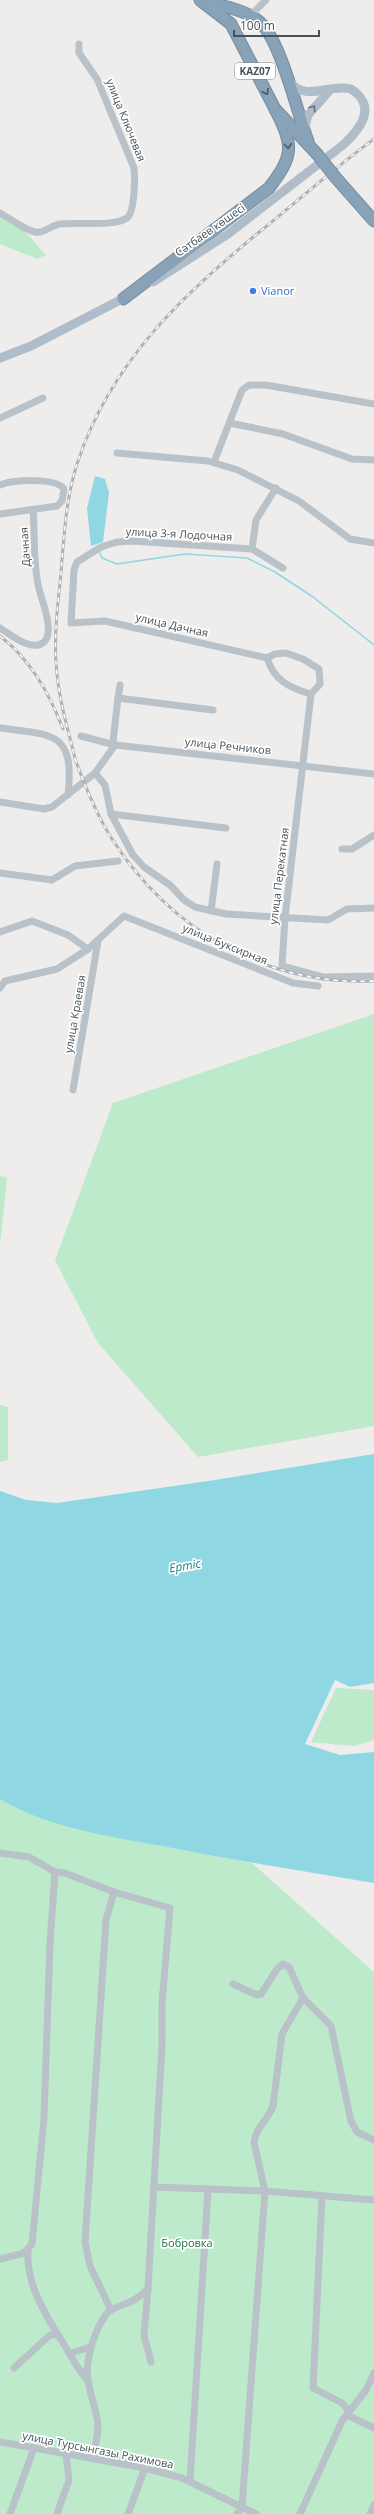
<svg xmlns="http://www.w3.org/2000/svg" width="374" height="2514" font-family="'Open Sans',sans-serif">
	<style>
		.green { fill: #bdeacb }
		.water { fill: #8ed7e3 }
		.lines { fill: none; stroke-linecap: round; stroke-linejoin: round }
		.stream { stroke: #8ed7e3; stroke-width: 1.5 }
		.highway-casing { stroke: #738da3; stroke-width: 13 }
		.minor { stroke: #b8c2c8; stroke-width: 7 }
		.major { stroke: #aebdc9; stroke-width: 9 }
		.highway { stroke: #88a2b7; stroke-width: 11 }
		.rail-casing { stroke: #afb2b6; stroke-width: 3 }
		.rail { stroke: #fff; stroke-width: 1.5; stroke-dasharray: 4.5; stroke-linecap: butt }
		.highway-bridge-casing { stroke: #738da3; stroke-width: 13; stroke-linecap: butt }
		.highway-bridge { stroke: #88a2b7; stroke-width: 11 }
		.oneway { stroke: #4d5962 }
		.oneway2 { stroke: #65717a }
		.shop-dot { fill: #3f7fe0; stroke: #fff; stroke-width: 1.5 }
		.labels { text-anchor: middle; stroke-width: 3.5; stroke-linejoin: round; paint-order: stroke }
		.shield { fill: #fff; stroke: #7e858a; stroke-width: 1 }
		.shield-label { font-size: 10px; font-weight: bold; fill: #465158 }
		.street-label { font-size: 11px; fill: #465158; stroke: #fff }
		.shop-label { font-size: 11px; fill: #366cbe; stroke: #fff; text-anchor: start }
		.park-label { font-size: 11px; fill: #1e7242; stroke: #fff }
		.water-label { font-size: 12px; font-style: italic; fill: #188192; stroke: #fff }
	</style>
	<rect width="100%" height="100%" fill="#efecec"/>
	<!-- green -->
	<g class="green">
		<path d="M0 215 21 227 46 255 37 259 0 244Z"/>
		<path d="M374 1014V1426L198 1457 98 1343 55 1260 113 1103Z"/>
		<path d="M0 1176 7 1178 0 1244Z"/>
		<path d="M0 1405 8 1407V1460L0 1462Z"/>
		<path d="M336 1688 374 1690V1740L354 1746 311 1742Z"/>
		<path d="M0 1799 15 1807 74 1829 252 1863 374 1972V2514H0Z"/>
	</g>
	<!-- water -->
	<g class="water">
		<path d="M95 476 105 479 109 493 103 542 91 546 87 508Z"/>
		<path d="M374 1454V1683L350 1687 335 1680 305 1744 340 1755 374 1752V1883C303 1871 232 1860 162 1846 107 1836 49 1828 0 1799V1491L26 1500 57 1503 215 1480Z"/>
	</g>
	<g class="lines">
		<!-- stream -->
		<path class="stream" d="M99 551 102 558 117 564 185 554 247 558 275 572 313 597 374 645"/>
		<!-- highway casing -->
		<g class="highway-casing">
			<g id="highway">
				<path d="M200 0 231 24 275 109 317 154"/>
				<path d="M208 3C224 6 244 10 257 20 280 35 297 113 308 141"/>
				<path d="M336 178 374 221"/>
				<path d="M123 299 269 188C294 155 294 146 275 109"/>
			</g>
		</g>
		<!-- minor -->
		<g class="minor">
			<path d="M251 15 266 0"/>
			<path d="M0 213C11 219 23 229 35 232 44 234 51 225 60 224 77 222 113 227 127 218 135 212 135 177 134 168L97 79 79 53V44"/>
			<path d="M0 418 43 398"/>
			<path d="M230 423 283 434 352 459 374 460"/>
			<path d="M117 453 208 461 238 470 299 501 350 539 374 543"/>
			<path d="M214 462 242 390 249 385H266L374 404"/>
			<path d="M0 485C13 480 55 477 64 489L62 501 57 506 0 514"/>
			<path d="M252 549 256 520 276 488"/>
			<path d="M0 628C10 634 31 653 44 642 55 632 42 601 39 589 33 565 35 535 33 510"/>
			<path d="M286 653 303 659 319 669 320 684 311 694C289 688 274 680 267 658L275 654Z"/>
			<path d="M267 658 105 621 71 623 74 570 77 562 101 547 117 542 132 541 252 549 283 568"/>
			<path d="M311 694 285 918 282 966 323 977 374 976"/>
			<path d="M118 698 120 685"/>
			<path d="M0 728C53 735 75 731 68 795"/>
			<path d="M81 736 115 745"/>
			<path d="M115 745 113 741 118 698 213 710"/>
			<path d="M95 773 105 785 111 814 133 855 144 867 170 885 184 900 195 907 226 914 328 920 347 909 374 908"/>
			<path d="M0 802 44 809 52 807 95 773 115 745 374 774"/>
			<path d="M111 814 226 828"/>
			<path d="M342 849H352L374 835"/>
			<path d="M0 873 52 880 75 866 118 861"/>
			<path d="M211 911 217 864"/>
			<path d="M0 932 32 921 68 935 88 949"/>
			<path d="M0 988 5 981 57 969 88 949 124 916 293 983 318 986"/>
			<path d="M73 1090 98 941"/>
			<path d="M0 1853 29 1857 55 1872 65 1873 114 1892 170 1908 162 2003V2045L148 2288C134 2307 113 2303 105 2316 94 2332 85 2361 88 2380 90 2397 98 2411 98 2428 97 2438 95 2449 93 2459"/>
			<path d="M233 1984 257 1995 261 1994 277 1969 283 1964 289 1967 303 1998 331 2026 351 2121 357 2132 374 2140"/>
			<path d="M154 2187 265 2191 374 2200"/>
			<path d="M322 2196 313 2388 342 2403 349 2411"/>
			<path d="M28 2250C26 2281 42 2309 58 2335"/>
			<path d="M0 2259 24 2253 32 2244 44 2118 50 1943 55 1872"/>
			<path d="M148 2288 144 2335 151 2362"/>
			<path d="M111 2310 90 2266 85 2242 106 1920 114 1892"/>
			<path d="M71 2353 91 2347"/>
			<path d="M14 2368 50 2335H58C69 2350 75 2368 88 2380"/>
			<path d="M347 2415 374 2428"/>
			<path d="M0 2442 145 2468 182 2478 256 2514"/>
			<path d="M190 2481 208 2190"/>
			<path d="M10 2514 34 2448"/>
			<path d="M57 2514 69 2480 66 2454"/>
			<path d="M128 2514 145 2468"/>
			<path d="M237 2514 242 2507 265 2191 254 2142C256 2127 268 2120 273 2106L282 2034 303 1998"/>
			<path d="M300 2514 342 2421 366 2390 374 2373"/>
			<path d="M370 2514 374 2505"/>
		</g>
		<!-- major -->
		<g class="major">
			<path d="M304 131 308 115 329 91"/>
			<path d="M153 282 228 234 343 145C355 134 374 114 360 97 358 94 354 91 351 89 329 83 306 103 289 81"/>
			<path d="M0 358 31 346 128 296"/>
		</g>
		<!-- highway -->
		<use href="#highway" class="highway"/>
		<!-- rail casing -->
		<g class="rail-casing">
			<g id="rail">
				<path d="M0 636C31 660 49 693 63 729"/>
				<path d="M75 759C85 786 96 814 112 839 170 929 265 986 374 981"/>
				<path d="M76 762C68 730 58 697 56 663 54 633 58 602 61 573 64 536 66 496 78 461 112 360 183 295 263 229 300 199 336 167 374 139"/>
			</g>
		</g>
		<!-- rail -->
		<use href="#rail" class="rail"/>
		<!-- highway-bridge casing -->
		<g class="highway-bridge-casing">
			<path id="highway-bridge" d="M317 154 336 178"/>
		</g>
		<!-- highway-bridge -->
		<use href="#highway-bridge" class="highway-bridge"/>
	</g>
	<!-- one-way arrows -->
	<defs><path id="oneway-chevron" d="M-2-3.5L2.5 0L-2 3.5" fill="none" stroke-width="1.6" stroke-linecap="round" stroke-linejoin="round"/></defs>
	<g class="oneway">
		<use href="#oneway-chevron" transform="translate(266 92) rotate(63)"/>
		<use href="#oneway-chevron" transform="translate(288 146) rotate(86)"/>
	</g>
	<use class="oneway2" href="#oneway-chevron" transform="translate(313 108) rotate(-54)"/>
	<!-- markers -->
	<circle class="shop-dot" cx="253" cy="291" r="4"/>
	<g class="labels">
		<!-- shield labels -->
		<rect class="shield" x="235" y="63" width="40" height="16" rx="3"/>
		<g class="shield-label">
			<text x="255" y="75">KAZ07</text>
		</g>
		<!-- street labels -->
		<g class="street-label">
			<text transform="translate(126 120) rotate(68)" y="4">улица Ключевая</text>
			<text transform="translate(210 230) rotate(-35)" y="4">Сәтбаев көшесі</text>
			<text transform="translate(179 534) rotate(3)" y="4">улица 3-я Лодочная</text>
			<text transform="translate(25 547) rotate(-94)" y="4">Дачная</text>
			<text transform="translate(172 625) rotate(13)" y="4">улица Дачная</text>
			<text transform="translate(228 746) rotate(6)" y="4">улица Речников</text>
			<text transform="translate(279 876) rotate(-83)" y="4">улица Перекатная</text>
			<text transform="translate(225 944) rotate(22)" y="4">улица Буксирная</text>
			<text transform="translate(75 1014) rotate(-80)" y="4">улица Краевая</text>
			<text transform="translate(98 2450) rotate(11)" y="4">улица Турсынгазы Рахимова</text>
		</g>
		<!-- shop labels -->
		<g class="shop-label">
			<text x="261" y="295">Vianor</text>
		</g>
		<!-- park labels -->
		<g class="park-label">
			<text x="187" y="2247">Бобровка</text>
		</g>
		<!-- water labels -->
		<g class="water-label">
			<text transform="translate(185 1566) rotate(-9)" y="4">Ертіс</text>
		</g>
	</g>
	<!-- scale -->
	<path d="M234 30v6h85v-6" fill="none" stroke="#465158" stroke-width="2"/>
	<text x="240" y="30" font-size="12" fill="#465158" stroke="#ffffff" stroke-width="3" paint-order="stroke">100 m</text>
</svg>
